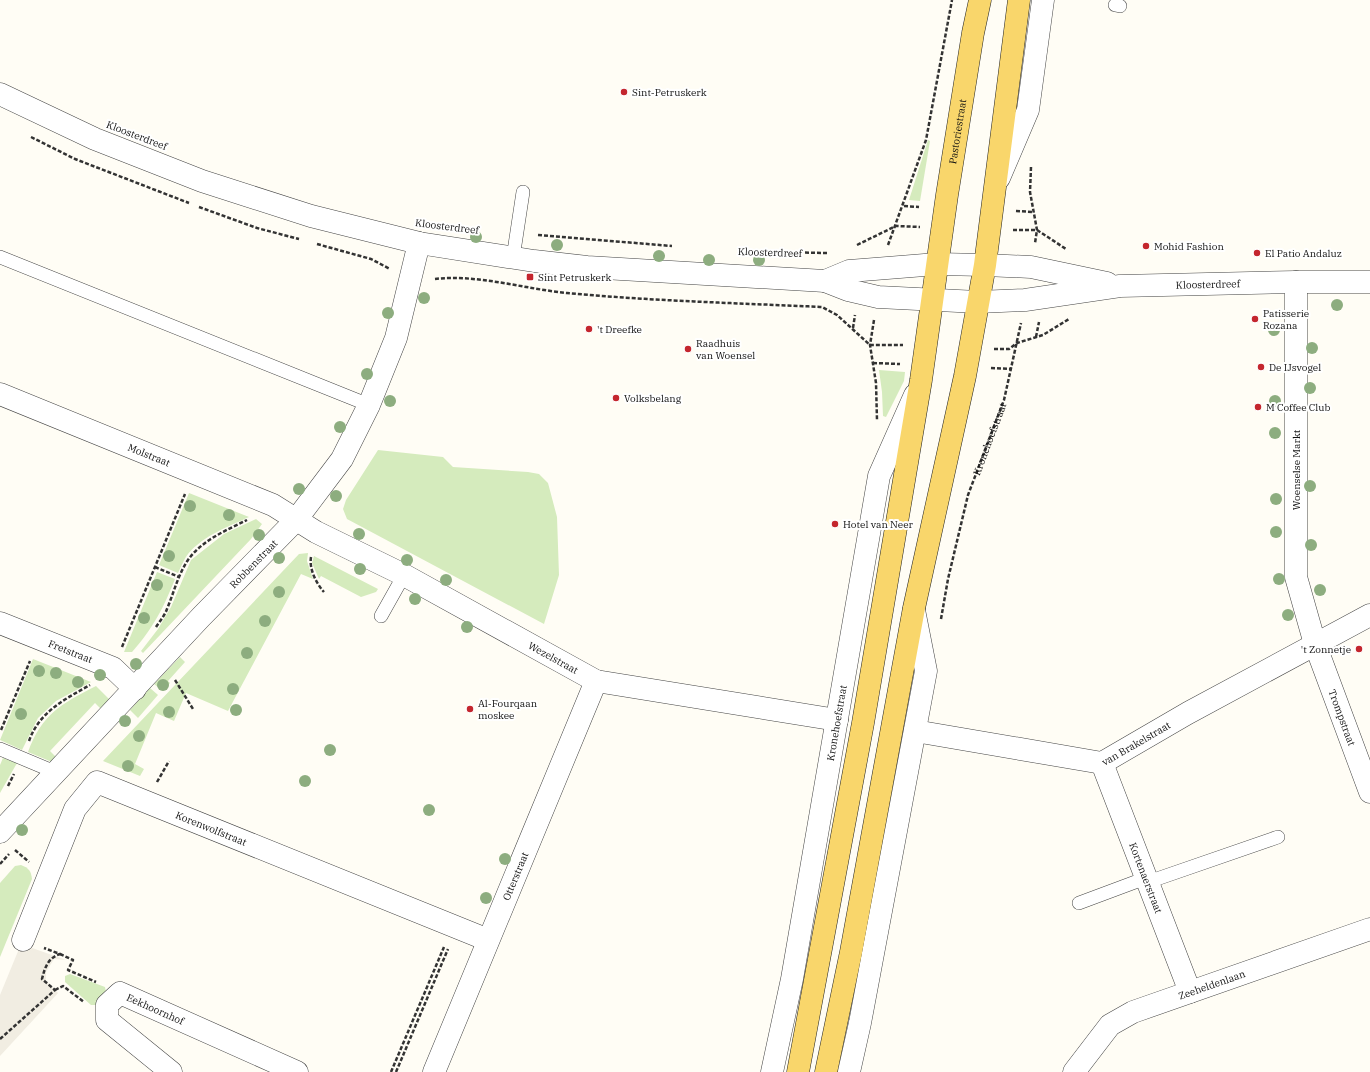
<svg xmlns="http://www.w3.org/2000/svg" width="1370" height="1072" font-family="'IBM Plex Serif',serif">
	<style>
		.green { fill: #d5ebbd }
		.plaza { fill: #f1ede2 }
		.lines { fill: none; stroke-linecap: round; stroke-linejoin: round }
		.service-casing { stroke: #444; stroke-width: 14 }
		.minor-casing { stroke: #444; stroke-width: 23 }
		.tertiary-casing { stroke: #444; stroke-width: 23 }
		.primary-casing { stroke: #222; stroke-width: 23 }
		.path { stroke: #333; stroke-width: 2.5; stroke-dasharray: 4 2; stroke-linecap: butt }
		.service { stroke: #fff; stroke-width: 13 }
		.minor { stroke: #fff; stroke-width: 22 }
		.tertiary { stroke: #fff; stroke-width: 22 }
		.primary { stroke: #f9d66b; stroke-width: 22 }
		.tree { fill: #8dad7f }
		.poi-dot { fill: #c4262e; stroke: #fff; stroke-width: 1.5 }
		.labels { text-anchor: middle; stroke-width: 4; stroke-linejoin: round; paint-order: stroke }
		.poi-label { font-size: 10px; fill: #111; stroke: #fff; text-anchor: start }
		.street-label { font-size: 10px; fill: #111; stroke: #fff }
	</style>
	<rect width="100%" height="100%" fill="#fffdf5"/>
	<!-- green -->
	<g class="green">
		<path d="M928 140 930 141 920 201 909 200Z"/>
		<path d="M879 370 905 372 904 381 886 417 883 416 882 392Z"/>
		<path d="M378 450 443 457 453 467 528 472 539 474 548 483 557 517 559 575 544 624 347 519 343 509 346 500Z"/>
		<path d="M189 493 249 517C228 527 204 535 188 554 184 559 181 567 178 573L159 565Z"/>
		<path d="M256 519 262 524 251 539 143 653 141 651 158 629 171 607 191 560 224 534Z"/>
		<path d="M308 553 307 561 313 579 301 574 228 711 186 693 174 721 156 713 135 764 144 769 140 776 103 761 299 554Z"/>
		<path d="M314 556 378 589 376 592 361 597 321 576 319 579 312 563Z"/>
		<path d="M157 572 175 579C163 609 153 628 132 652H124Z"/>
		<path d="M180 657 185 662 168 681 170 683 163 691 154 684Z"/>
		<path d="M33 659 91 682 56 701 38 718 22 750 0 740Z"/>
		<path d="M96 686 109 699 101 709 95 703 50 751 56 757 52 762 28 752C42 714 61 704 96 686Z"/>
		<path d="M150 688 158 695 138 718 130 710Z"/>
		<path d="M3 758 17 763 0 793V765Z"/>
		<path d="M21 865C29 868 31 871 32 879L0 957V883L15 866Z"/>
		<path d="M70 974 105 987 106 992 98 1005H91L65 982V976Z"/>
	</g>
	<!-- plaza -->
	<path class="plaza" d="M21 944 66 960 54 959 46 972V981L58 993 0 1056V995Z"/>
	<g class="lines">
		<!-- service casing -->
		<g class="service-casing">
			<g id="service">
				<path d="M1115 5 1120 6"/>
				<path d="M0 257 369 405"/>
				<path d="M513 258 523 192"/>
				<path d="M381 616 404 575"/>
				<path d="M0 749 55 772"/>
				<path d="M1148 882 1278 837"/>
				<path d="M1079 903 1146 878"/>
			</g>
		</g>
		<!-- minor casing -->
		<g class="minor-casing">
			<g id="minor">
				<path d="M999 178 1028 110 1043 0"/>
				<path d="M985 265 1031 267 1107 283"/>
				<path id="s2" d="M1296 282V577L1315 644 1370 792"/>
				<path id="s3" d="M978 302 1025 300 1120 286 1296 282H1370"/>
				<path id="s4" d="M0 394 273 505 316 532 404 575 596 681 837 720"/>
				<path id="s5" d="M0 623 113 668 135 689"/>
				<path id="s6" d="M915 731 1102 763 1188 713 1370 615"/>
				<path id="s7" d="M1102 763 1190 992"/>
				<path id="s8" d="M0 832 201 617 296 520 342 459 369 405 396 338 419 243"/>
				<path id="s9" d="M23 940 75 809 97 782 488 940"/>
				<path id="s10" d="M171 1072 107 1020V1005L120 993 297 1072"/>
				<path id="s11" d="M434 1072 596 681"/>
				<path id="s12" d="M772 1072 792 979 879 476 915 395"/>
				<path d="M849 1072 860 1023 926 671 914 610"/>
				<path id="s13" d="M1074 1072 1110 1025 1133 1012 1370 929"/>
			</g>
		</g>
		<!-- tertiary casing -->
		<g class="tertiary-casing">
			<g id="tertiary">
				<path d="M0 94 95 139 202 181 311 216 419 243 534 261 587 267 825 281 848 290 878 297 978 302"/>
				<path d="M825 281 849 271 862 270 937 264 985 265"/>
			</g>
		</g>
		<!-- primary casing -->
		<g class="primary-casing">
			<g id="primary">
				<path id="s14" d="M798 1072 863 723 921 380 947 195 973 33 980 0"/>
				<path d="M826 1072 851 952 914 608 965 376 985 265 1019 0"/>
			</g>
		</g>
		<!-- path -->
		<g class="path">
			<path d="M31 137 75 159 189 203"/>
			<path d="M1031 167 1030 192 1037 230 1035 243"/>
			<path d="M904 206 919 207"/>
			<path d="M199 207 257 228 299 239"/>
			<path d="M1016 211 1033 212"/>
			<path d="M1013 230H1037L1066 249"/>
			<path d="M538 235 672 246"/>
			<path d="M317 244 371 259 390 269"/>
			<path d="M857 245 896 226 920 227"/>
			<path d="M888 245 926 140 952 0"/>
			<path d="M769 252 828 253"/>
			<path d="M435 279C477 274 525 289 567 293 652 301 737 303 822 307L837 315 870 345H903"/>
			<path d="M874 320 870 345 876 383 877 420"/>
			<path d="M853 328 855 315"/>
			<path d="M1036 337 1039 322"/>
			<path d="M994 349H1009L1017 343 1043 335 1069 319"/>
			<path d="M873 363 900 364"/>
			<path d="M991 368 1012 369"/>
			<path d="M311 557C309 569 316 583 324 592"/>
			<path d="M155 567 179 577"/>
			<path id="s1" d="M941 619 948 579 968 495 1004 400 1021 323"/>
			<path d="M156 627C160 621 165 615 167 609 174 592 178 575 188 560 202 540 227 530 247 520"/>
			<path d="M122 647 185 494"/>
			<path d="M175 680 193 709"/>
			<path d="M1 730 30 661"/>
			<path d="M29 741C39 712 65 699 90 685"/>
			<path d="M157 782 169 761"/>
			<path d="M8 786 14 774"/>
			<path d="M15 850 29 862"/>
			<path d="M0 864 9 854"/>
			<path d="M60 954 73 960 68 970 96 982"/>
			<path d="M55 990 63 986 84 1002"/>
			<path d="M0 1039 55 990 42 979C45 967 48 958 60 954L44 948"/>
			<path d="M391 1072 444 947"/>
			<path d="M396 1072 448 949"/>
		</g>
		<!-- service -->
		<use href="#service" class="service"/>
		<!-- minor -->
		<use href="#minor" class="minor"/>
		<!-- tertiary -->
		<use href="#tertiary" class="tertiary"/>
		<!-- primary -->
		<use href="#primary" class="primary"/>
	</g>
	<!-- trees -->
	<g class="tree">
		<circle cx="476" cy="237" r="6"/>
		<circle cx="557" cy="245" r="6"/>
		<circle cx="659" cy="256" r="6"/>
		<circle cx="709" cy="260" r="6"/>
		<circle cx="759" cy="260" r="6"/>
		<circle cx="424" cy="298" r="6"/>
		<circle cx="1337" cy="305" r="6"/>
		<circle cx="388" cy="313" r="6"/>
		<circle cx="1274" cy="330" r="6"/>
		<circle cx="1312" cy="348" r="6"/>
		<circle cx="367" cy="374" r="6"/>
		<circle cx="1310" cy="388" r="6"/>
		<circle cx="390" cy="401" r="6"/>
		<circle cx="1275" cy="401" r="6"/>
		<circle cx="340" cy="427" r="6"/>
		<circle cx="1275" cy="433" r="6"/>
		<circle cx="1310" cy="486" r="6"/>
		<circle cx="299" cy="489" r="6"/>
		<circle cx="336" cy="496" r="6"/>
		<circle cx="1276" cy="499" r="6"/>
		<circle cx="190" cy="506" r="6"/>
		<circle cx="229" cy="515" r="6"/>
		<circle cx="1276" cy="532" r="6"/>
		<circle cx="359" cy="534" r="6"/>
		<circle cx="259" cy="535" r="6"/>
		<circle cx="1311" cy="545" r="6"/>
		<circle cx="169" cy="556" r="6"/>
		<circle cx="279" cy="558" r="6"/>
		<circle cx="407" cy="560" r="6"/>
		<circle cx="360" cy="569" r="6"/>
		<circle cx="1279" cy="579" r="6"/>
		<circle cx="446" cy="580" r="6"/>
		<circle cx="157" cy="585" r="6"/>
		<circle cx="1320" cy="590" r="6"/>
		<circle cx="279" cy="592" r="6"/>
		<circle cx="415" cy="599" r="6"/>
		<circle cx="1288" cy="615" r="6"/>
		<circle cx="144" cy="618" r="6"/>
		<circle cx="265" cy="621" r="6"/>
		<circle cx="467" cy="627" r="6"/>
		<circle cx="247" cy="653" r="6"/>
		<circle cx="136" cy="664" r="6"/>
		<circle cx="39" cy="671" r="6"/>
		<circle cx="56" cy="673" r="6"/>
		<circle cx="100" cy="675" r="6"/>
		<circle cx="78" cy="682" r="6"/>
		<circle cx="163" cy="685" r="6"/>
		<circle cx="233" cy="689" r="6"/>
		<circle cx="236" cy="710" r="6"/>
		<circle cx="169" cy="712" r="6"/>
		<circle cx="21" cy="714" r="6"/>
		<circle cx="125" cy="721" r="6"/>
		<circle cx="139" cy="736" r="6"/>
		<circle cx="330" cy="750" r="6"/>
		<circle cx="128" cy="766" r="6"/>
		<circle cx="305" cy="781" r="6"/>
		<circle cx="429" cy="810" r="6"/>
		<circle cx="22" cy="830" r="6"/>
		<circle cx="505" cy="859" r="6"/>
		<circle cx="486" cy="898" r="6"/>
	</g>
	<!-- markers -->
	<g class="poi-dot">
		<circle cx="624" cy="92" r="4"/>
		<circle cx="1146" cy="246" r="4"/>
		<circle cx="1257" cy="253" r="4"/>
		<rect x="526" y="273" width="8" height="8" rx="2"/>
		<circle cx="1255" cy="319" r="4"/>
		<circle cx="589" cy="329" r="4"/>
		<circle cx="688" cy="349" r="4"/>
		<circle cx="1261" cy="367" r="4"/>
		<circle cx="616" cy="398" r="4"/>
		<circle cx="1258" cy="407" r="4"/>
		<circle cx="835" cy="524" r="4"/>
		<circle cx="1359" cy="649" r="4"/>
		<circle cx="470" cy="709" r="4"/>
	</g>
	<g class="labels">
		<!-- poi labels -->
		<g class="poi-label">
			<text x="632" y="96">Sint-Petruskerk</text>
			<text x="1154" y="250">Mohid Fashion</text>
			<text x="1265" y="257">El Patio Andaluz</text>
			<text x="538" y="281">Sint Petruskerk</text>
			<text x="1263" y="317">Patisserie<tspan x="1263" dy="12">Rozana</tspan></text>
			<text x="597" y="333">'t Dreefke</text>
			<text x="696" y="347">Raadhuis<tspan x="696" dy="12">van Woensel</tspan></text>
			<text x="1269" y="371">De IJsvogel</text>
			<text x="624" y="402">Volksbelang</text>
			<text x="1266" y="411">M Coffee Club</text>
			<text x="843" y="528">Hotel van Neer</text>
			<text x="1351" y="653" text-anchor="end">'t Zonnetje</text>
			<text x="478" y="707">Al-Fourqaan<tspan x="478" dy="12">moskee</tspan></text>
		</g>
		<!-- street labels -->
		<g class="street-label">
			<text dy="4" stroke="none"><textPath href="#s14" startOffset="954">Pastoriestraat</textPath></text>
			<text transform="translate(137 135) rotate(21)" y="4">Kloosterdreef</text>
			<text transform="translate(447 226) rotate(7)" y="4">Kloosterdreef</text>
			<text transform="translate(770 252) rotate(2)" y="4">Kloosterdreef</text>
			<text dy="4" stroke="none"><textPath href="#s3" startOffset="231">Kloosterdreef</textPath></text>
			<text dy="4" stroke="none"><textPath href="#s1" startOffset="187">Kronehoefstraat</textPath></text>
			<text dy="4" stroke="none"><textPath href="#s4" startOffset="161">Molstraat</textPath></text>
			<text transform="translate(1296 470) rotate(-90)" y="4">Woenselse Markt</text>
			<text dy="4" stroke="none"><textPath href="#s8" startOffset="369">Robbenstraat</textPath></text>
			<text dy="4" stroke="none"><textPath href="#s5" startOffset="76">Fretstraat</textPath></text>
			<text dy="4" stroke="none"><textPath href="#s4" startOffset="614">Wezelstraat</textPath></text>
			<text dy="4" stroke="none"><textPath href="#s2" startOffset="443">Trompstraat</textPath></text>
			<text dy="4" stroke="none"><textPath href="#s12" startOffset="355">Kronehoefstraat</textPath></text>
			<text dy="4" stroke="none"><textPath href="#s6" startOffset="229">van Brakelstraat</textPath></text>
			<text dy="4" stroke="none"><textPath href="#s9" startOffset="299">Korenwolfstraat</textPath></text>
			<text dy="4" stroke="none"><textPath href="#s11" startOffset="212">Otterstraat</textPath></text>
			<text dy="4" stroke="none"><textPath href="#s7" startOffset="123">Kortenaerstraat</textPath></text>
			<text dy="4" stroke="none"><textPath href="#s13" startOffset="169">Zeeheldenlaan</textPath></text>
			<text dy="4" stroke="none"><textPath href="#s10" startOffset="154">Eekhoornhof</textPath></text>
		</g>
	</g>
</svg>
